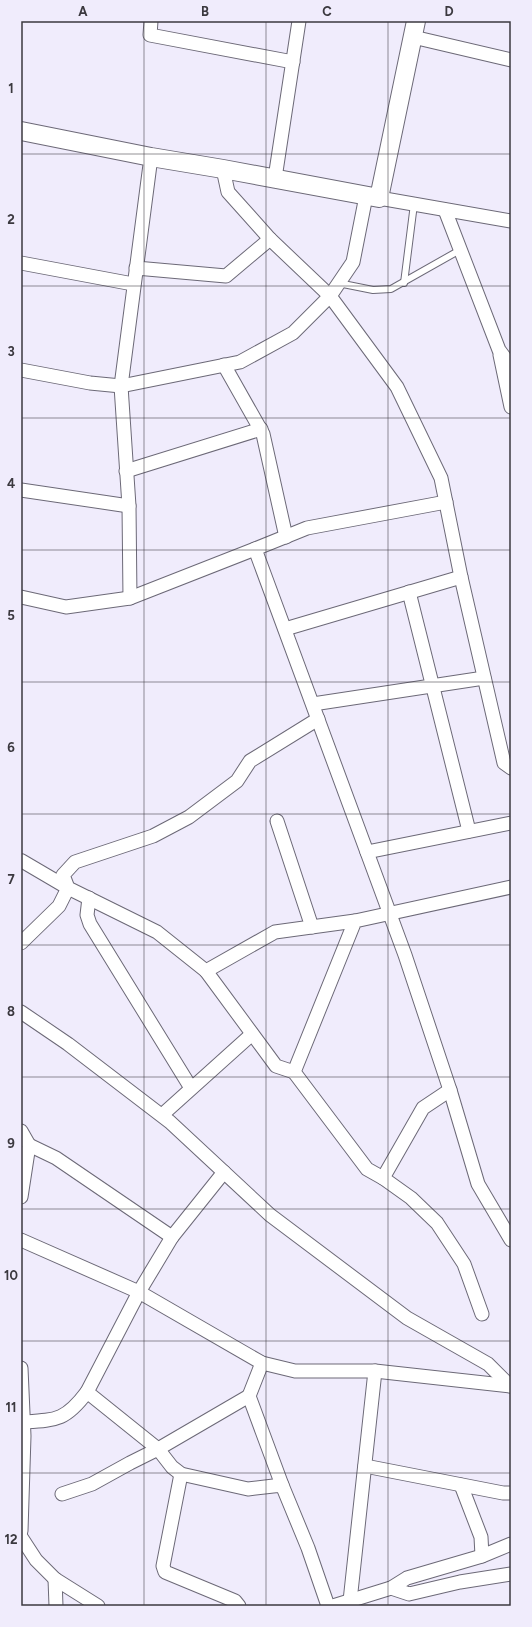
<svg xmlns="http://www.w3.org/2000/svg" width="532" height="1627" font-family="Figtree,sans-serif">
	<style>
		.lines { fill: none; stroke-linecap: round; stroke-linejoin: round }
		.lane-casing { stroke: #6c6977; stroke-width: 8 }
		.street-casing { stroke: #6c6977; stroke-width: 15 }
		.secondary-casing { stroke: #6c6977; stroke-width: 20 }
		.lane { stroke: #fff; stroke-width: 6 }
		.street { stroke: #fff; stroke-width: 13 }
		.secondary { stroke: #fff; stroke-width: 18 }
		.grid { fill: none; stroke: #3b393f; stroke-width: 1; stroke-opacity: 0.55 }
		.neatline { fill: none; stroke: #3b393f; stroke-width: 1.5 }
		.grid-label { font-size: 13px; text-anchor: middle; font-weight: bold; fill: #3b393f }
	</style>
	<rect width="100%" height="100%" fill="#f0ecfc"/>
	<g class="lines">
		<!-- lane casing -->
		<g class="lane-casing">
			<g id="lane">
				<path d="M338 283 373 290 391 289 460 250"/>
				<path d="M404 283 414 204"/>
			</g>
		</g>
		<!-- street casing -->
		<g class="street-casing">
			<g id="street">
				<path d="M151 21 150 35 293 62"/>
				<path d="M413 37 511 60"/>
				<path d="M275 178 299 21"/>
				<path d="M366 196 353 262 330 296 397 387 441 478 461 577 504 763 511 768"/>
				<path d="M379 198 511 221"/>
				<path d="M445 210 499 350 511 366"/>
				<path d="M21 263 133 284"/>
				<path d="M136 268 226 276 270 239"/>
				<path d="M500 355 511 407"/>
				<path d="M224 365 263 434 286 537"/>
				<path d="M21 370 90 383 121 386 240 362 293 333 330 296 270 239 228 192 223 169"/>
				<path d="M126 471 261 429"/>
				<path d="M21 490 129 506"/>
				<path d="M446 502 307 528 255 549 405 955 450 1090 478 1184 511 1240"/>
				<path d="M409 592 469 831"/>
				<path d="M21 597 66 607 130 598 255 549"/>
				<path d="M130 598 129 506 121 386 151 157"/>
				<path d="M285 629 461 577"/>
				<path d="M313 704 484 678"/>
				<path d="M318 719 250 761 237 781 189 817 153 836 75 862 63 875 68 888 157 932 206 971 275 932 355 921"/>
				<path d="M277 821 312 927"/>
				<path d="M367 852 511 823"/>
				<path d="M21 862 22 861 68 888 59 906 21 943"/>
				<path d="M89 898 87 915 90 924 191 1088"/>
				<path d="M206 971 276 1066 294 1072"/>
				<path d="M21 1012 68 1044 170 1122 270 1215 407 1318 488 1364 510 1386"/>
				<path d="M450 1090 423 1108 383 1178 411 1198 437 1223 464 1264 482 1314"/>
				<path d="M162 1115 252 1034"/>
				<path d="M21 1131 29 1145 21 1197"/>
				<path d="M29 1145 56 1158 172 1237"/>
				<path d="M224 1172 172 1237 139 1292 87 1392 158 1449 172 1467 181 1474 248 1489 282 1485 308 1548 328 1606"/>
				<path d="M383 1178 367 1169 294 1072 355 921 511 887"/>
				<path d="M21 1240 139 1292 262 1363 295 1371H375L511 1386"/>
				<path d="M262 1363 249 1396 282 1485"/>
				<path d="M21 1368 24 1436 21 1531"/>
				<path d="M24 1422C57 1420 66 1420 87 1392"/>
				<path d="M365 1466 503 1493H511"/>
				<path d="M181 1474 163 1566 165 1572 235 1601 239 1606"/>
				<path d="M461 1485 481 1537 482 1556"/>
				<path d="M62 1494 92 1484 130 1463 158 1449 249 1396"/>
				<path d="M21 1537 36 1560 55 1579 98 1606"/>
				<path d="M55 1579 56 1606"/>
				<path d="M391 1588 409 1594 460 1582 511 1574"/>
				<path d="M350 1601 375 1371"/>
				<path d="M333 1606 391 1588 407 1578 482 1556 511 1544"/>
			</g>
		</g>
		<!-- secondary casing -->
		<g class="secondary-casing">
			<path id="secondary" d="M21 131 151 157 223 169 379 198 416 21"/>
		</g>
		<!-- lane -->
		<use href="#lane" class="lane"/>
		<!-- street -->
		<use href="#street" class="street"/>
		<!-- secondary -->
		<use href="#secondary" class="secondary"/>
	</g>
	<!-- grid -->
	<path class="grid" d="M144 21V1606M266 21V1606M388 21V1606M21 154H511M21 286H511M21 418H511M21 550H511M21 682H511M21 814H511M21 945H511M21 1077H511M21 1209H511M21 1341H511M21 1473H511"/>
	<!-- border -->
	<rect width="532" height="1627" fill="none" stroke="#f0ecfc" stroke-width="44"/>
	<rect x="22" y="22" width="488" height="1583" class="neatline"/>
	<g class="grid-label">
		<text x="83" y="16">A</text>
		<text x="205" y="16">B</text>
		<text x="327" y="16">C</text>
		<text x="449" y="16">D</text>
		<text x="11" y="93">1</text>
		<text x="11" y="224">2</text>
		<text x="11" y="356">3</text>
		<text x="11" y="488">4</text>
		<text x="11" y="620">5</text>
		<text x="11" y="752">6</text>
		<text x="11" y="884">7</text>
		<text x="11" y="1016">8</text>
		<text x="11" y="1148">9</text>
		<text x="11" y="1280">10</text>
		<text x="11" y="1412">11</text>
		<text x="11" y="1544">12</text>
	</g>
</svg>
